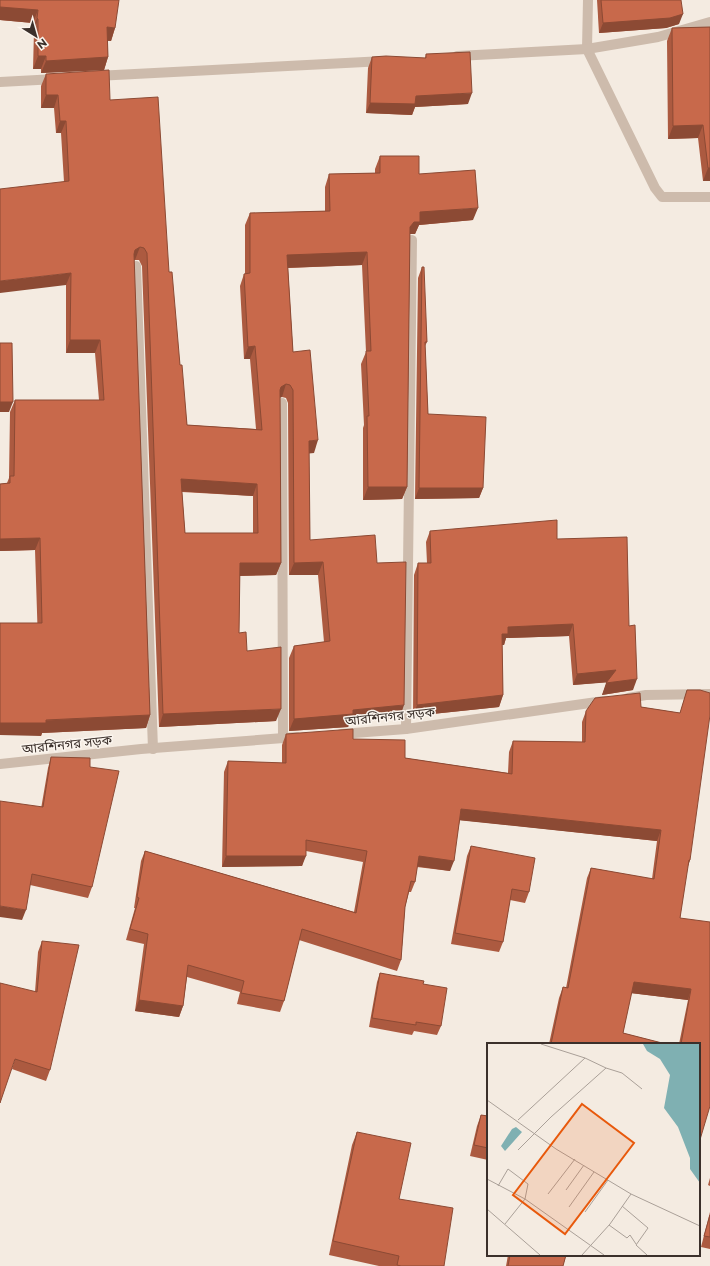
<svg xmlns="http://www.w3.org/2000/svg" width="710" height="1266" font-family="Montserrat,'Noto Sans Bengali',sans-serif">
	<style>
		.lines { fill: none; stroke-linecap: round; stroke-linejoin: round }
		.minor { stroke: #cdbbac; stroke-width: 10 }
		.tertiary { stroke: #cdbbac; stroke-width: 10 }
		.wall { fill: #ac5a40; fill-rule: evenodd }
		.shaded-wall { fill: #8c4a34 }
		.building { fill: #c8694b; stroke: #8c4a34; fill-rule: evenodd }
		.labels { text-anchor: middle; stroke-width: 3; stroke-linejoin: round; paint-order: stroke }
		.street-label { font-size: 13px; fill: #3b302b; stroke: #fbf5ee }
		.inset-road { fill: none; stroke: #aaa098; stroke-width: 1 }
		.view { fill: #e8590c; fill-opacity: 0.15; stroke: #e8590c; stroke-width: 2 }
		.inset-edge { fill: none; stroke: #3b302b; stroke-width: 2 }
	</style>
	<rect width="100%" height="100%" fill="#f4ebe1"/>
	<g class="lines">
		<!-- minor -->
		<g class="minor">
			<path d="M588 0 587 49 655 188 662 197H710"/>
			<path d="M457 56 587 49 658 37 710 22"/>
			<path d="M96 76 384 61"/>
			<path d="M0 82 56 79"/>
			<path d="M136 266 153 749"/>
			<path d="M282 403 283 738"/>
			<path d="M406 729 412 240"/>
		</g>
		<!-- tertiary -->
		<g class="tertiary">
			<path d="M628 698 646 695 710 694"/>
			<path d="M341 734 406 729 604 701"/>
			<path d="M0 764 141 749 297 737"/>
		</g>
	</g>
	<!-- wall -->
	<g class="wall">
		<path d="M0 0 115 28 111 41H108V57L104 70 41 73V69H33L34 31H32L33 23 0 20Z"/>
		<path d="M597 0H681L679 24 666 28 599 33Z"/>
		<path d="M710 27V181H703L698 138 668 139 667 41 672 28Z"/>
		<path d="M426 54 468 104 415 107 412 115 366 113 368 68 372 57 425 58Z"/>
		<path d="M46 74 110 100 169 272 187 425 256 429 250 359H244L240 286 244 274H245V225L250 213 325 211V187L329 174 375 173V169L380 156 419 174 473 220 419 225 415 234H410L407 487 402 499 363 500V428L364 425 361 364 366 352 362 265 288 268 293 352 314 453H309L310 540 377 563 400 717 350 723 348 727 289 731V658L294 646 324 642 318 575H289L288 403 286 398 282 397H280L281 563 276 575 240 576 239 633 276 721 159 727 142 266 139 260H134L150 715 146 728 42 733 41 736 35 550 0 551V484L7 483 9 478 10 412 15 400H99L95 353H66V285L64 182 61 133H56L54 108H41V86ZM182 492 253 496V533H185Z"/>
		<path d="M422 267 427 342 425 346 428 414 483 488 479 498 415 499 418 278Z"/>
		<path d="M430 531 557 539 629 626 633 690 602 695 607 682 573 685 569 636 506 638 504 645H502L503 695 499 707 413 716 414 575 418 563H427L426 542Z"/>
		<path d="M687 690 690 860 687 869 680 918 699 1044H679L688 1000 631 993 623 1033 666 1044H549L559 998 563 987 566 988 587 878 591 868 652 879 657 841 460 820 450 871 417 867 415 882 411 892H409L405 907 401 960 397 971 299 940 284 1001 280 1012 237 1004 240 992 187 977 183 1006 179 1017 135 1011 144 944 126 940 135 908H134L141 861 145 851 354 912 363 862 306 851 302 866 222 867 224 772 228 761 282 763V745L286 734 353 739 405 758 508 773 509 752 513 741 582 742V722L586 711 641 707 680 713Z"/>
		<path d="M51 757 90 767 92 887 88 898 30 885 22 920 48 768Z"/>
		<path d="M471 846 529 892 525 903 510 900 503 942 499 952 451 944 467 856Z"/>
		<path d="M42 941 50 1070 46 1081 12 1069 35 992 38 952Z"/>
		<path d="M380 973 423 984 441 1026 437 1035 414 1031 412 1035 369 1027 377 982Z"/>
		<path d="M481 1115 488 1116V1160L470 1156 477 1126Z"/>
		<path d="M357 1132 399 1199 444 1266H379L329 1255 352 1145Z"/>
		<path d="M710 1178V1186L708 1185Z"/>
		<path d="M710 1212V1249L701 1247Z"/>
		<path d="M508 1255H566L563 1266H506Z"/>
	</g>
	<!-- shaded-wall -->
	<g class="shaded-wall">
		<path d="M0 7 38 10 33 23 0 20Z"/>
		<path d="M683 14 679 24 666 28 599 33 603 23Z"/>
		<path d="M37 18 38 19 34 31H32Z"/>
		<path d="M107 27 115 28 111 41 103 40Z"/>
		<path d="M38 56H46L41 69H33Z"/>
		<path d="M108 57 104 70 41 73 46 61Z"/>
		<path d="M472 93 468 104 415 107 412 115 366 113 370 103 416 96Z"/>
		<path d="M46 95H58L54 108H41Z"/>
		<path d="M60 121H66L61 133H56Z"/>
		<path d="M703 125 698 138 668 139 673 126Z"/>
		<path d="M708 168H710V181H703Z"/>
		<path d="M478 208 473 220 419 225 415 234H409L410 227 420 212Z"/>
		<path d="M140 247 135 260 130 263 135 250Z"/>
		<path d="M367 252 362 265 283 268 287 255Z"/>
		<path d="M71 273 66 285 0 293V281Z"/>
		<path d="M70 340H100L95 353H66Z"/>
		<path d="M255 346 250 359H244L248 347Z"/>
		<path d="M286 384 282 397 277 399 281 387Z"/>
		<path d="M0 402H13L9 412H0Z"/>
		<path d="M318 440 314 453 304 454 309 441Z"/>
		<path d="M181 479 257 484 253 496 176 491Z"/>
		<path d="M368 487H407L402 499 363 500Z"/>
		<path d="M419 488H483L479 498 415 499Z"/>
		<path d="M40 538 35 550 0 551V539Z"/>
		<path d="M323 562 318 575H289L294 563Z"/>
		<path d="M240 563H281L276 575 235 576Z"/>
		<path d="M573 624 569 636 506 638 504 645H498L502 634 508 627Z"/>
		<path d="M616 670 612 682 573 685 577 674Z"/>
		<path d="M637 679 633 690 602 695 606 683Z"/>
		<path d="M503 695 499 707 413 716 417 705Z"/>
		<path d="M404 705 400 717 350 723 348 727 289 731 294 719 353 710Z"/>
		<path d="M281 709 276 721 159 727 163 714Z"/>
		<path d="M150 715 146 728 42 733 41 736 0 735V723Z"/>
		<path d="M461 809 661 830 657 841 457 820Z"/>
		<path d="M226 856H306L302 866 222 867Z"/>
		<path d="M419 856 454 861 450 871 415 866Z"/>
		<path d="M689 860H690L686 871Z"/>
		<path d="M0 906 26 910 22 920 0 917Z"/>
		<path d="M634 982 691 989 688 1000 630 993Z"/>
		<path d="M139 1000 183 1006 179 1017 135 1011Z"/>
	</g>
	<!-- building -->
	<g class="building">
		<path d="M0 0H119L115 28 107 27 108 57 46 61V56H38V19L37 18 38 10 0 7Z"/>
		<path d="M601 0H681L683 14 670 18 603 23Z"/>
		<path d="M710 27V168H708L703 125 673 126 672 28Z"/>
		<path d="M470 52 472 93 416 96 415 104 370 103 372 57 386 56 426 58V54Z"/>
		<path d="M109 70 110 100 158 97 169 272H172L180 365H182L187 425 262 430 255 346 248 347 244 274 250 273V213L330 211 329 174 380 173V156H419V174L475 170 478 208 420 212V222H414L410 227 407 487H368L367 416H369L366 351H371L367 252 287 255 293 352 310 350 318 440 309 441 310 540 375 535 377 563 406 562 404 705 353 710V714L294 719V646L330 641 323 562 294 563 293 390 290 385 286 384 281 387 280 390 281 563H240L239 633 246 632 247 651 281 647V709L163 714 147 253 144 248 140 247 135 250 134 254 150 715 46 720V723H0V623H42L40 538 0 539V484L10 483V476H14L15 400H104L100 340H70L71 273 0 281V189L69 181 66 121H60L58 95H46V74ZM181 479 257 484 258 533H185Z"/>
		<path d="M422 267H424L427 342H425L428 414 486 417 483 488H419Z"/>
		<path d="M0 343H12L13 402H0Z"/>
		<path d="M557 520V539L627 537 629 626 635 625 637 679 606 683 616 670 577 674 573 624 508 627V634H502L503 695 417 705 418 563H431L430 531Z"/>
		<path d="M687 690H700L710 693V715L690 860H689L680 918 710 922V1106L699 1143V1044H681L691 989 634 982 623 1033 666 1044H551L563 987 568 988 591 868 654 879 661 830 461 809 454 861 419 856 415 882 411 881 405 907 401 960 302 929 284 1001 241 993 244 981 188 965 183 1006 139 1000 148 934 130 929 139 898 137 897 145 851 356 913 367 851 306 840V856H226L228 761 286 763V734L353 729V739L405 740V758L512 774 513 741 585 742 586 711 595 698 640 693 641 707 680 713Z"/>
		<path d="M51 757 90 758V767L119 771 92 887 32 874 26 910 0 906V801L43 807Z"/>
		<path d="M471 846 535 858 529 892 512 889 503 942 455 933Z"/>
		<path d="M42 941 79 945 50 1070 15 1059 0 1103V983L37 992Z"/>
		<path d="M380 973 424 981 423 984 447 988 441 1026 416 1022V1025L372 1018Z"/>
		<path d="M481 1115 488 1116V1148L474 1145Z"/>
		<path d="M357 1132 411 1143 399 1199 453 1208 444 1266H401L397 1265 399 1256 333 1241Z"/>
		<path d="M710 1215V1237L704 1236Z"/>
		<path d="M510 1255H566L563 1266H508Z"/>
	</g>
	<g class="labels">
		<!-- street labels -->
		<g class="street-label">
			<text transform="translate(390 716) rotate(-6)" y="5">আরশিনগর সড়ক</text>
			<text transform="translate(67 744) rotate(-6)" y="5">আরশিনগর সড়ক</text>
		</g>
	</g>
	<!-- overview -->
	<g transform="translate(487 1043)">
		<rect width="213" height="213" fill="#f4ebe1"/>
		<path d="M156 1H213V140L203 126V115L191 84 177 65 183 32 173 16 160 8ZM29 84 35 89 18 108 14 103 25 86Z" fill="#7fb0b2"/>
		<path class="inset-road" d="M54 1 98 15M119 25 135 30 155 46M0 57 69 106 144 151 213 183M31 77 98 15 119 25 64 74 31 107M0 136 38 156 117 212M11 143 21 126 41 141 38 156 18 181M79 147 97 122M61 151 88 116M135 163 161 185 149 202 160 212M82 164 107 129M0 166 53 212M98 169 121 137M122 182 140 195 143 192 149 201M95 212 123 181 144 151"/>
		<path class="view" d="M95 61 147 100 78 191 26 152Z"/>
		<rect width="213" height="213" class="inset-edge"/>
	</g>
	<!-- north arrow -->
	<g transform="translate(36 36) rotate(143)" stroke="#fbf5ee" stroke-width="3" paint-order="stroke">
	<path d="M0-3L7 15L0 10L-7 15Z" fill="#3b302b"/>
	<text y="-6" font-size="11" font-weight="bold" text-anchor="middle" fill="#3b302b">N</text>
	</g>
</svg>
